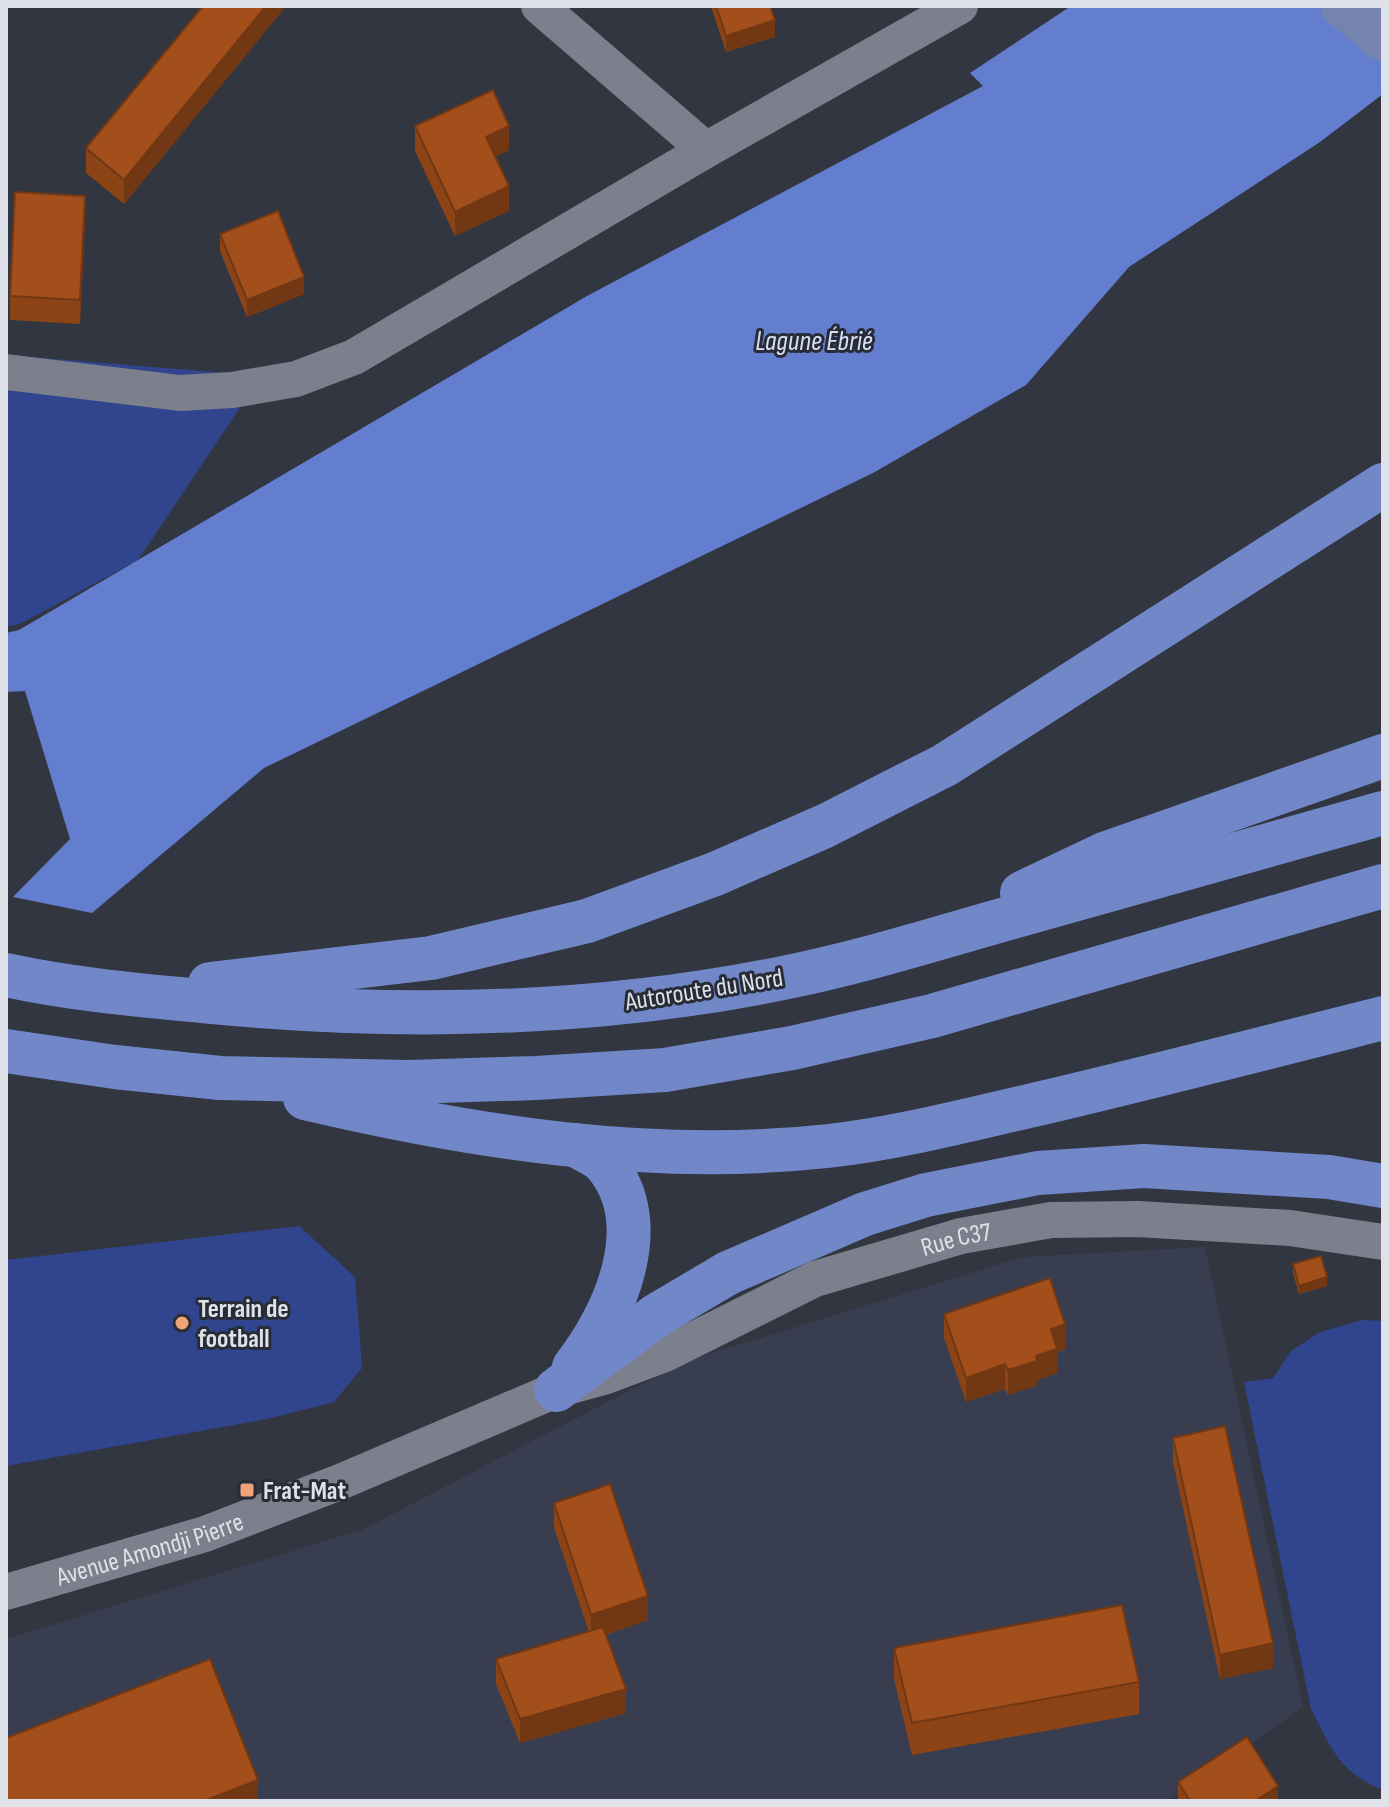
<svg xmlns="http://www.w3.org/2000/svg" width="1389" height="1807" font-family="'Sofia Sans Condensed',sans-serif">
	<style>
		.built { fill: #383e4f }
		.green { fill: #31458f }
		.water { fill: #647ecf }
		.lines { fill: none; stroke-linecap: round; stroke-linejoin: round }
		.minor { stroke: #7b808c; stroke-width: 36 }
		.major { stroke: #7584af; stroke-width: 44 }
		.highway { stroke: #7187c7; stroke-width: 44 }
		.wall { fill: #8c4417 }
		.shaded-wall { fill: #723713 }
		.building { fill: #a34f1b; stroke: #723713; stroke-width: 2 }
		.poi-dot { fill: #f0a279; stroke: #282c37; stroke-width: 3 }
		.labels { text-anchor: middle; stroke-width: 6; stroke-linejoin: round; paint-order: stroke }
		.street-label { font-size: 26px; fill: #dfe2e9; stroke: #282c37 }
		.poi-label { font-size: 26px; font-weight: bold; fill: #dfe2e9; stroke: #282c37; text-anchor: start }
		.water-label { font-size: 28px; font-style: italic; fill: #d8e0f6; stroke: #282c37 }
	</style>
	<rect width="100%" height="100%" fill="#323641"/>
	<!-- built -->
	<path class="built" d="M1205 1247 1303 1707 1169 1801H6V1639L364 1529 686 1361 1023 1257Z"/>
	<!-- green -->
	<g class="green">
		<path d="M6 355 261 376 138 560 20 624 6 627Z"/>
		<path d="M299 1226 355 1277 362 1368 334 1402 267 1419 6 1466V1260Z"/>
		<path d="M1362 1320 1383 1321V1790C1339 1772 1331 1748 1311 1709L1244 1382 1273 1378 1291 1351 1320 1332Z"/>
	</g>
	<!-- water -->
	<path class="water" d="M1071 6H1383V94L1320 142 1129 267 1026 385 873 473 264 768 92 913 13 897 70 839 25 691 6 692V633L19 630 587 296 983 86 970 73Z"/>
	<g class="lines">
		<!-- minor -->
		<g class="minor">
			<path d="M539 6 706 150"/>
			<path d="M6 372 180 393 232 390 296 379 354 357 706 150 960 6"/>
			<path id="s1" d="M6 1592 205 1534 340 1482 556 1390 604 1377 665 1354 815 1279 961 1236 1051 1220 1138 1219 1290 1228 1383 1242"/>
		</g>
		<!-- major -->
		<path class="major" d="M1343 6 1383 39"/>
		<!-- highway -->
		<g class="highway">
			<path d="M1022 893 1104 854 1383 756"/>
			<path d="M6 975C70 989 137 995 202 1001 394 1020 588 1017 778 979 860 963 942 937 1023 914 1143 880 1263 847 1383 813"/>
			<path d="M210 984 431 958 587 921 715 874 825 826 945 765 1383 485"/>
			<path d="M6 1051 115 1067 220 1078 408 1082 536 1078 665 1070 792 1048 932 1016 1383 886"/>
			<path d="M305 1098C476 1138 652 1165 828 1146 900 1138 971 1119 1042 1103 1156 1076 1269 1047 1383 1018"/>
			<path d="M574 1367C615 1315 655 1224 606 1165 599 1156 585 1151 575 1145"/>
			<path d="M556 1390 657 1315 728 1273 865 1214 926 1195 1038 1173 1144 1166 1329 1177 1383 1186"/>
		</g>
	</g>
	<!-- wall -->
	<g class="wall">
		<path d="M203 6H286L124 204 86 173V148Z"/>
		<path d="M711 6H770L775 37 726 52Z"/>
		<path d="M415 126 509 150 495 157 509 211 455 236 415 151Z"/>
		<path d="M85 220 80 324 10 320V296Z"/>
		<path d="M220 234 304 294 247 317 220 251Z"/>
		<path d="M1293 1264 1327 1286 1299 1294 1293 1273Z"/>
		<path d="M944 1314 1065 1349 1057 1352V1373L1037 1380V1385L1008 1395 1005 1389 966 1402 944 1338Z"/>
		<path d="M1173 1438 1273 1668 1220 1679 1173 1462Z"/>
		<path d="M554 1503 648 1620 605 1635 626 1713 520 1743 496 1684V1659L589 1632 554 1528Z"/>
		<path d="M894 1648 1139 1682V1714L912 1755 894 1679Z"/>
		<path d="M1178 1782 1278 1801H1179L1178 1799Z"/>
	</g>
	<!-- shaded-wall -->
	<g class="shaded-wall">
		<path d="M266 6H286L124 204V180Z"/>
		<path d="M775 20V37L726 52V36Z"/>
		<path d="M509 126V150L486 161V137Z"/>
		<path d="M509 186V211L455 236V212Z"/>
		<path d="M85 196V220L80 324V300Z"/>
		<path d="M304 277V294L247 317V300Z"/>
		<path d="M1327 1277V1286L1299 1294V1286Z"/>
		<path d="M1065 1324V1349L1057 1352V1373L1037 1380V1385L1008 1395V1370L1036 1356 1051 1329Z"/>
		<path d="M1005 1364V1389L966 1402V1378Z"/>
		<path d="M648 1596V1620L591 1639V1615Z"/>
		<path d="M1273 1643V1668L1220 1679V1655Z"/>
		<path d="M626 1689V1713L520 1743V1719Z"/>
		<path d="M258 1780V1801H204Z"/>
		<path d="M1278 1786V1801H1255Z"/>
	</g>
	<!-- building -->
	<g class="building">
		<path d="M203 6H266L124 180 86 148Z"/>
		<path d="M716 6H770L775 20 726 36Z"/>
		<path d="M493 90 509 126 486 137 509 186 455 212 415 126Z"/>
		<path d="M15 192 85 196 80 300 10 296Z"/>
		<path d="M278 211 304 277 247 300 220 234Z"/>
		<path d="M1321 1256 1327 1277 1299 1286 1293 1264Z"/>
		<path d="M1050 1278 1065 1324 1051 1329 1057 1349 1036 1356 1037 1361 1008 1370 1005 1364 966 1378 944 1314Z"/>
		<path d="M1225 1426 1273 1643 1220 1655 1173 1438Z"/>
		<path d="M610 1484 648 1596 591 1615 554 1503Z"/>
		<path d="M1122 1605 1139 1682 912 1723 894 1648Z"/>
		<path d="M603 1627 626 1689 520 1719 496 1659Z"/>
		<path d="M210 1659 258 1780 204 1801H6V1738Z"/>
		<path d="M1247 1737 1278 1786 1255 1801H1190L1178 1782Z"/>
	</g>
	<!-- markers -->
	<g class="poi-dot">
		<circle cx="182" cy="1323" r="8"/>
		<rect x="239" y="1482" width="16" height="16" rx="4"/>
	</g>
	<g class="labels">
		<!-- street labels -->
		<g class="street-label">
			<text transform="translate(704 989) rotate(-9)" y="9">Autoroute du Nord</text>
			<text dy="9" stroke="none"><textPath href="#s1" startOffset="1016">Rue C37</textPath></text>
			<text dy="9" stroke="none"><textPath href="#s1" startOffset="150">Avenue Amondji Pierre</textPath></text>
		</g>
		<!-- poi labels -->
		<g class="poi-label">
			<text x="198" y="1317">Terrain de<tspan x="198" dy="30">football</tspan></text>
			<text x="263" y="1499">Frat-Mat</text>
		</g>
		<!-- water labels -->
		<g class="water-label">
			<text x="814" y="350">Lagune Ébrié</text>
		</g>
	</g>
	<!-- border -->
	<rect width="1389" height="1807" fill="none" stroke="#dfe2e9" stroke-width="16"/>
</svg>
